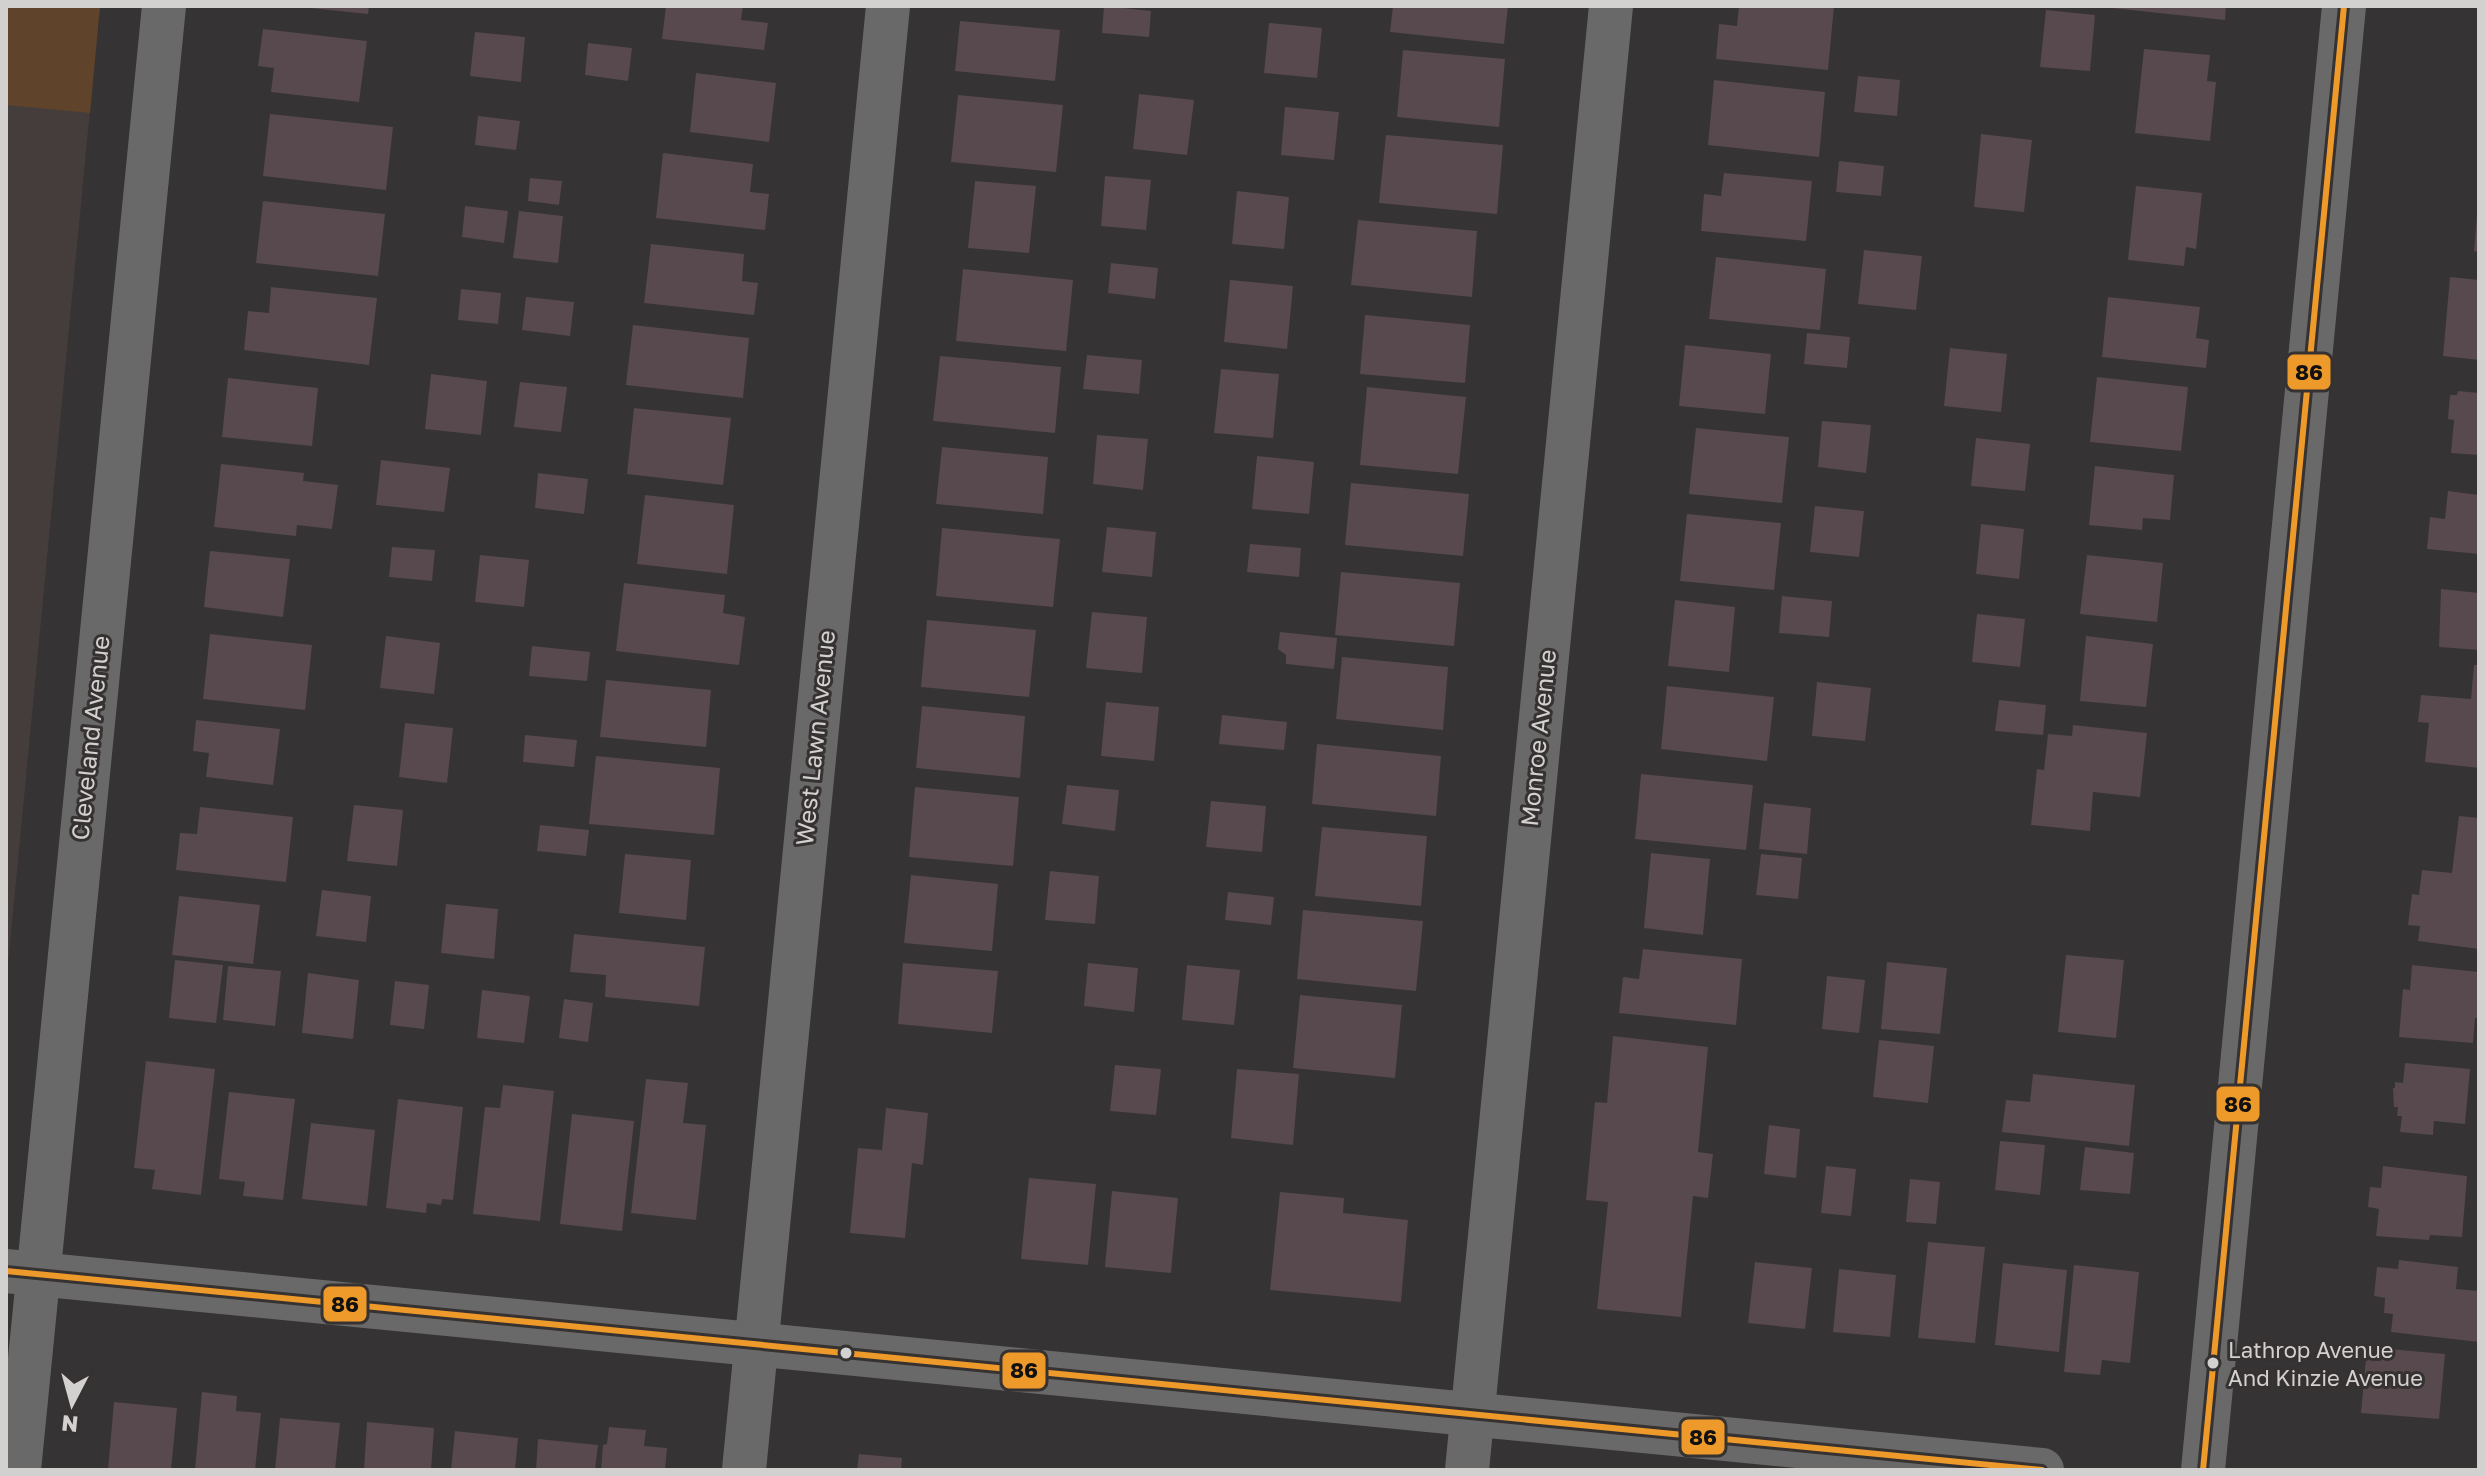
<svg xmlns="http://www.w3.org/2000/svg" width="2485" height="1476" font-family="'Golos Text',sans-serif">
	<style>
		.built { fill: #453c3c }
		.green { fill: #5f442b }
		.building { fill: #57494d }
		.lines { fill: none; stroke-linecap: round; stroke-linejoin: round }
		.minor { stroke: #6a6969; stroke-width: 44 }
		.tertiary { stroke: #6a6969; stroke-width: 44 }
		.bus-1-casing { stroke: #363232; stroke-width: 12 }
		.bus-1 { stroke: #ee9a2a; stroke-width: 6 }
		.bus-dot { fill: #d3d0d0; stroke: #363232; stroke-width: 3 }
		.labels { text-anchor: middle; stroke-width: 6; stroke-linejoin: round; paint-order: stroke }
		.bus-label { font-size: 22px; fill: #d3d0d0; stroke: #363232; text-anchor: start }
		.street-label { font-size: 24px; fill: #d3d0d0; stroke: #363232 }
		.line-badge { stroke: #363232; stroke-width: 3 }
		.pale-badge-label { font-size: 22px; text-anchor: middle; font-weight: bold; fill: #111 }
	</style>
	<rect width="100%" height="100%" fill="#353333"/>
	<!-- built -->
	<path class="built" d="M6 6H100L6 986Z"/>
	<!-- green -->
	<path class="green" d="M6 6H100L90 113 6 105Z"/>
	<!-- building -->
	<g class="building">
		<path d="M310 6H369L368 14 310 8Z"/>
		<path d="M666 6H743L741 20 768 23 764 50 662 39Z"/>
		<path d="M1104 6 1151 11 1149 37 1102 33Z"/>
		<path d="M1393 6H1508L1504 44 1390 32Z"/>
		<path d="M1739 6H1834L1828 70 1716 59 1719 24 1737 26Z"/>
		<path d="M2112 6H2226L2225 20 2112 8Z"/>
		<path d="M2046 10 2095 15 2090 71 2040 67Z"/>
		<path d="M960 21 1060 30 1055 81 955 71Z"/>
		<path d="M1269 23 1322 28 1317 78 1264 73Z"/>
		<path d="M263 29 367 41 359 102 271 92 274 68 258 66Z"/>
		<path d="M475 32 525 37 521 82 470 76Z"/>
		<path d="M588 43 632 48 628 81 585 75Z"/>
		<path d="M2144 49 2210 55 2207 81 2216 82 2210 141 2135 133Z"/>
		<path d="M1403 50 1505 59 1499 127 1397 117Z"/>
		<path d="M696 73 776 83 769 142 690 132Z"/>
		<path d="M1858 76 1900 80 1897 116 1854 112Z"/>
		<path d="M1714 80 1825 92 1819 157 1708 145Z"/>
		<path d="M1139 94 1194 100 1187 155 1133 149Z"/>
		<path d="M958 95 1063 105 1056 172 951 162Z"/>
		<path d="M1285 107 1339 112 1334 160 1281 155Z"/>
		<path d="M270 114 393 127 386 190 263 176Z"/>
		<path d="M478 116 520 121 516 150 475 145Z"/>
		<path d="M1981 134 2032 140 2024 212 1974 207Z"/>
		<path d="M1386 135 1503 145 1497 214 1379 203Z"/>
		<path d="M663 153 753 164 750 192 769 194 765 230 656 218Z"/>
		<path d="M1839 161 1884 166 1881 196 1836 192Z"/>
		<path d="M1724 173 1812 181 1806 241 1701 231 1704 194 1721 196Z"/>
		<path d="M1105 176 1151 180 1146 230 1101 226Z"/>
		<path d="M530 178 562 181 559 205 528 201Z"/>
		<path d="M975 181 1036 186 1029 253 968 248Z"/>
		<path d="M2136 186 2202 193 2196 249 2186 247 2184 266 2128 260Z"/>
		<path d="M1237 191 1289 197 1284 249 1232 244Z"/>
		<path d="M263 201 385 214 378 276 256 263Z"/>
		<path d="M465 206 508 211 504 243 462 237Z"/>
		<path d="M519 211 563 216 558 263 513 258Z"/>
		<path d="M2477 215H2479V252L2474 251Z"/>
		<path d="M1358 220 1477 231 1472 297 1351 285Z"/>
		<path d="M651 244 744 254 742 281 758 283 754 315 644 303Z"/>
		<path d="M1864 250 1922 256 1916 310 1858 304Z"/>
		<path d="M1716 257 1826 269 1820 330 1709 319Z"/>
		<path d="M1111 263 1158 268 1155 299 1108 293Z"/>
		<path d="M963 269 1073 280 1066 351 956 341Z"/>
		<path d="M2450 277 2479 280V360L2443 356Z"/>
		<path d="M1230 280 1293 286 1287 349 1224 342Z"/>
		<path d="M271 287 377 298 369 365 244 350 248 311 269 313Z"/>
		<path d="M461 289 501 293 498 324 458 320Z"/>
		<path d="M526 297 574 302 570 336 522 330Z"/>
		<path d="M2108 297 2200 307 2196 338 2209 340 2206 368 2102 357Z"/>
		<path d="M1365 315 1470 325 1465 383 1360 374Z"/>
		<path d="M633 325 749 338 743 398 626 385Z"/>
		<path d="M1807 333 1850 337 1847 368 1804 364Z"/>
		<path d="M1685 345 1771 354 1765 414 1679 406Z"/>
		<path d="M1950 348 2007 354 2001 412 1944 406Z"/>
		<path d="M1087 355 1142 360 1139 394 1083 389Z"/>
		<path d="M940 356 1061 367 1055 433 933 421Z"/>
		<path d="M1221 369 1279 374 1273 438 1214 433Z"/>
		<path d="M431 374 487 381 481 435 425 429Z"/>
		<path d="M2097 377 2188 387 2181 451 2090 442Z"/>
		<path d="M228 378 318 388 312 446 222 437Z"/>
		<path d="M520 382 567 387 561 432 514 427Z"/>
		<path d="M1367 387 1466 397 1458 474 1360 465Z"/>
		<path d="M2458 391 2479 393V455L2451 453 2454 420 2448 419 2450 395H2457Z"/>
		<path d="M634 408 731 418 723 485 627 474Z"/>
		<path d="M1822 421 1871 425 1866 473 1818 467Z"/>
		<path d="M1696 428 1789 437 1782 503 1689 494Z"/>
		<path d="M1097 435 1148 439 1143 490 1093 484Z"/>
		<path d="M1976 438 2030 444 2025 491 1971 486Z"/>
		<path d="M942 447 1048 457 1043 514 936 504Z"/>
		<path d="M1257 456 1314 462 1309 514 1252 509Z"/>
		<path d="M381 460 450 468 444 512 376 505Z"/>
		<path d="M221 464 304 473 303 481 338 485 332 529 297 525 296 536 214 527Z"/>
		<path d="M2095 466 2174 475 2170 520 2143 518 2142 530 2089 525Z"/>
		<path d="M538 473 588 479 584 514 535 508Z"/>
		<path d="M1351 483 1469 494 1463 556 1345 545Z"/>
		<path d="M2448 491 2479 495V554L2427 549 2430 517 2445 519Z"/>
		<path d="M645 495 734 505 727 574 637 564Z"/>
		<path d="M1815 506 1864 511 1859 557 1810 552Z"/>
		<path d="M1687 514 1781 523 1774 590 1680 581Z"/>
		<path d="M1981 524 2024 529 2019 579 1976 574Z"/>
		<path d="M1107 527 1156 532 1152 577 1102 572Z"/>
		<path d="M942 528 1060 539 1053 607 936 596Z"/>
		<path d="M1250 544 1301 548 1299 577 1247 572Z"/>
		<path d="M392 547 435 550 432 581 389 577Z"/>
		<path d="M210 551 290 559 283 617 204 607Z"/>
		<path d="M480 555 529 560 524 607 475 602Z"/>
		<path d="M2087 555 2163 563 2157 622 2080 614Z"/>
		<path d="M1341 572 1460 583 1454 646 1335 635Z"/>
		<path d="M624 583 725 595 723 613 745 617 739 665 616 651Z"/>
		<path d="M2441 589 2479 593V650L2439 647Z"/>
		<path d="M1782 596 1832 601 1829 637 1779 633Z"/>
		<path d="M1675 600 1735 607 1729 672 1668 666Z"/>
		<path d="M1092 612 1147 617 1142 673 1086 668Z"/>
		<path d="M1977 614 2025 619 2020 667 1972 662Z"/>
		<path d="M927 620 1036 630 1029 697 921 687Z"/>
		<path d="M1280 632 1337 638 1334 669 1286 664V655L1278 649Z"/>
		<path d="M210 634 312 645 305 710 203 699Z"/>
		<path d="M386 636 440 643 434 694 380 688Z"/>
		<path d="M2086 636 2153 644 2146 707 2080 701Z"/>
		<path d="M532 646 590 652 587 681 529 676Z"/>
		<path d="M1342 657 1448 667 1443 730 1336 719Z"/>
		<path d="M2474 665H2479V768L2425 762 2429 723 2418 722 2421 695 2471 699Z"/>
		<path d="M606 680 711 690 706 747 600 737Z"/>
		<path d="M1817 682 1871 688 1865 741 1812 736Z"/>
		<path d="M1667 686 1774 697 1767 761 1661 749Z"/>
		<path d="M1999 700 2046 705 2043 735 1995 731Z"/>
		<path d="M1106 702 1159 707 1154 761 1101 756Z"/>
		<path d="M922 706 1025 716 1020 778 916 768Z"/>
		<path d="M1222 715 1287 722 1284 750 1219 744Z"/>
		<path d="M196 720 280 729 273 785 206 777 209 753 193 751Z"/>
		<path d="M405 723 453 728 447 783 399 777Z"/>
		<path d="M2073 725 2147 733 2140 797 2093 792 2090 831 2031 825 2037 769 2044 770 2048 734 2072 736Z"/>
		<path d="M525 735 577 740 574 767 523 762Z"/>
		<path d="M1317 744 1441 756 1436 816 1312 804Z"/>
		<path d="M596 756 720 768 714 835 589 824Z"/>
		<path d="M1641 774 1753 785 1746 850 1635 839Z"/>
		<path d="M1067 785 1119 790 1115 831 1062 824Z"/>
		<path d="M915 787 1019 797 1013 866 909 857Z"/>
		<path d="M1211 801 1266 806 1262 852 1206 847Z"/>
		<path d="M1764 803 1811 808 1807 854 1759 849Z"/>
		<path d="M354 805 403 810 397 866 347 861Z"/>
		<path d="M200 807 293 817 286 882 176 870 180 833 197 834Z"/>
		<path d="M2459 816 2479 818V949L2418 941 2420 926 2408 925 2412 894 2419 895 2422 870 2452 873Z"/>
		<path d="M540 825 589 830 586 856 537 851Z"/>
		<path d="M1322 827 1427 836 1421 906 1315 896Z"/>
		<path d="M1651 853 1710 859 1703 935 1644 928Z"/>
		<path d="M625 854 691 860 686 920 619 913Z"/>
		<path d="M1761 854 1802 858 1798 899 1756 895Z"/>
		<path d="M1050 871 1099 876 1095 924 1045 920Z"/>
		<path d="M911 875 998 884 992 951 904 943Z"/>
		<path d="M322 890 371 896 366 942 316 936Z"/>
		<path d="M1228 892 1274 897 1271 925 1225 920Z"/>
		<path d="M179 896 260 905 253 964 172 955Z"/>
		<path d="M446 904 498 909 494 959 441 953Z"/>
		<path d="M1303 910 1423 921 1416 991 1297 979Z"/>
		<path d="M574 934 705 947 699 1006 605 997 606 975 570 972Z"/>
		<path d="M1643 949 1742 959 1736 1025 1619 1013 1623 977 1639 979Z"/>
		<path d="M2066 955 2124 960 2116 1038 2058 1032Z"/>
		<path d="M175 960 223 965 216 1023 169 1018Z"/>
		<path d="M1887 962 1947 968 1940 1034 1881 1029Z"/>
		<path d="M903 963 998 971 992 1033 898 1024Z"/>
		<path d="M1088 963 1138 968 1134 1012 1084 1006Z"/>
		<path d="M1187 965 1240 970 1234 1025 1182 1020Z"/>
		<path d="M2412 965 2479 972V1018H2475L2473 1043 2399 1037 2403 989 2410 990Z"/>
		<path d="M228 966 281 971 275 1026 223 1020Z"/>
		<path d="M308 973 359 980 353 1039 302 1033Z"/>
		<path d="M1827 976 1865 980 1859 1033 1822 1029Z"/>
		<path d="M395 981 429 985 424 1029 390 1025Z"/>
		<path d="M482 990 530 996 524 1043 477 1038Z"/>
		<path d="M1300 995 1402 1005 1395 1078 1293 1068Z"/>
		<path d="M564 999 593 1003 588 1042 559 1038Z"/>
		<path d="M1613 1036 1708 1047 1698 1152 1713 1154 1708 1198 1693 1196 1681 1317 1597 1309 1608 1202 1586 1200 1595 1102 1607 1103Z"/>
		<path d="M1879 1040 1934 1046 1928 1103 1873 1097Z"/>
		<path d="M146 1061 215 1069 201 1195 152 1189 155 1170 134 1168Z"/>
		<path d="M2405 1063 2470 1069 2465 1124 2434 1121 2433 1135 2400 1132 2402 1116H2397L2398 1107H2394L2393 1088H2395V1082L2403 1083Z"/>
		<path d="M1115 1065 1161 1069 1156 1115 1110 1111Z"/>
		<path d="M1237 1069 1299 1074 1293 1145 1231 1138Z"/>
		<path d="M2033 1074 2135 1085 2129 1146 2002 1132 2006 1100 2030 1102Z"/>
		<path d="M646 1079 688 1083 683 1123 706 1125 696 1220 631 1213Z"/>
		<path d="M503 1085 554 1091 540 1221 473 1214 485 1107 500 1108Z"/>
		<path d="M229 1092 295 1099 283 1200 243 1196 245 1182 219 1179Z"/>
		<path d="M398 1099 463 1107 453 1200 442 1199 441 1205 427 1203 426 1213 386 1208Z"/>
		<path d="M886 1108 928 1113 923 1165 912 1163 905 1238 850 1233 858 1148 882 1150Z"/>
		<path d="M572 1114 634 1121 622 1231 560 1224Z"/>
		<path d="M311 1123 375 1130 367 1206 302 1199Z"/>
		<path d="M1769 1125 1800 1129 1796 1178 1764 1174Z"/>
		<path d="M2000 1141 2045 1145 2040 1195 1995 1190Z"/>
		<path d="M2085 1147 2134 1153 2130 1194 2080 1190Z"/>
		<path d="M1826 1166 1856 1169 1851 1216 1821 1213Z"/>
		<path d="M2383 1166 2467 1176 2462 1237 2430 1235 2429 1240 2376 1236 2379 1209 2368 1207 2370 1187 2381 1188Z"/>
		<path d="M1029 1178 1096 1184 1088 1265 1021 1259Z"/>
		<path d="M1910 1179 1940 1182 1936 1224 1906 1222Z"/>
		<path d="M1112 1191 1178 1198 1171 1273 1105 1267Z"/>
		<path d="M1280 1192 1344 1198 1343 1213 1408 1220 1401 1302 1270 1290Z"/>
		<path d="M1928 1242 1985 1247 1975 1343 1918 1338Z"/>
		<path d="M2399 1260 2458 1267 2456 1289 2479 1291V1342L2391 1332 2393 1314 2384 1313 2385 1298 2374 1296 2377 1267 2398 1269Z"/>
		<path d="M1755 1262 1812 1268 1805 1329 1748 1323Z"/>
		<path d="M2003 1263 2067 1270 2059 1352 1995 1345Z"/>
		<path d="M2074 1265 2139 1272 2130 1363 2102 1360 2100 1375 2064 1372Z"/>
		<path d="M1839 1269 1896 1275 1890 1337 1833 1332Z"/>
		<path d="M2367 1347 2445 1354 2439 1419 2361 1413Z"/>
		<path d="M202 1392 237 1396 236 1411 261 1413 255 1470H195Z"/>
		<path d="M114 1402 177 1408 171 1470H108Z"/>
		<path d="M280 1418 340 1423 335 1470H275Z"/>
		<path d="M367 1422 434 1428 431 1470H364Z"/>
		<path d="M609 1427 646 1430 644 1446 667 1448 665 1470H601L603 1445 607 1444Z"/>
		<path d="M455 1431 518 1438 515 1470H451Z"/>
		<path d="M538 1439 598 1445 595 1470H536Z"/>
		<path d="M859 1454 902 1458 901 1470H857Z"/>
	</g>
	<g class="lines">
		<!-- minor -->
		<g class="minor">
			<path d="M19 1470 164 6"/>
			<path d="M744 1470 888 6"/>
			<path d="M1467 1470 1611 6"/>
		</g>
		<!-- tertiary -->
		<g class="tertiary">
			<path d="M6 1271 2042 1470"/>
			<path d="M2203 1470 2344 6"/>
		</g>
		<!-- bus-1 casing -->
		<g class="bus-1-casing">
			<g id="bus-1">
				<path d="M6 1271 2042 1470"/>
				<path d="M2203 1470 2344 6"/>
			</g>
		</g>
		<!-- bus-1 -->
		<use href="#bus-1" class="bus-1"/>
	</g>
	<!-- markers -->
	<g class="bus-dot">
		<circle cx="846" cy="1353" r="7"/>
		<circle cx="2213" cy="1363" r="7"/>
	</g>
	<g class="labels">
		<!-- bus labels -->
		<g class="bus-label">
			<text x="2228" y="1358">Lathrop Avenue<tspan x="2228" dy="28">And Kinzie Avenue</tspan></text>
		</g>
		<!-- street labels -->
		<g class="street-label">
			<text transform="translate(91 738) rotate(-84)" y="8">Cleveland Avenue</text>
			<text transform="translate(816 738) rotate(-84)" y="8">West Lawn Avenue</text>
			<text transform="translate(1539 738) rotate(-84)" y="8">Monroe Avenue</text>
		</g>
	</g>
	<g class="line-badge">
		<rect x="2286" y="353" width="46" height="38" rx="8" fill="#ee9a2a"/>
		<rect x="2215" y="1085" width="46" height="38" rx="8" fill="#ee9a2a"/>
		<rect x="322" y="1285" width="46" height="38" rx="8" fill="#ee9a2a"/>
		<rect x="1001" y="1351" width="46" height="39" rx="8" fill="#ee9a2a"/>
		<rect x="1680" y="1418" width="46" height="38" rx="8" fill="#ee9a2a"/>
	</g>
	<g class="pale-badge-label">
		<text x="2309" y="380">86</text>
		<text x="2238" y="1112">86</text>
		<text x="345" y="1312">86</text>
		<text x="1024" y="1378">86</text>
		<text x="1703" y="1445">86</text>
	</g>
	<!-- border -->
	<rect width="2485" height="1476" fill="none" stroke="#d3d0d0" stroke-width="16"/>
	<!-- north arrow -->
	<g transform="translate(72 1404) rotate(186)" stroke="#363232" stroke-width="6" paint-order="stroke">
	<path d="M0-6L14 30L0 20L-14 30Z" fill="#d3d0d0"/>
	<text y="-12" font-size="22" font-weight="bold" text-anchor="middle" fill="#d3d0d0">N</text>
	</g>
</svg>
